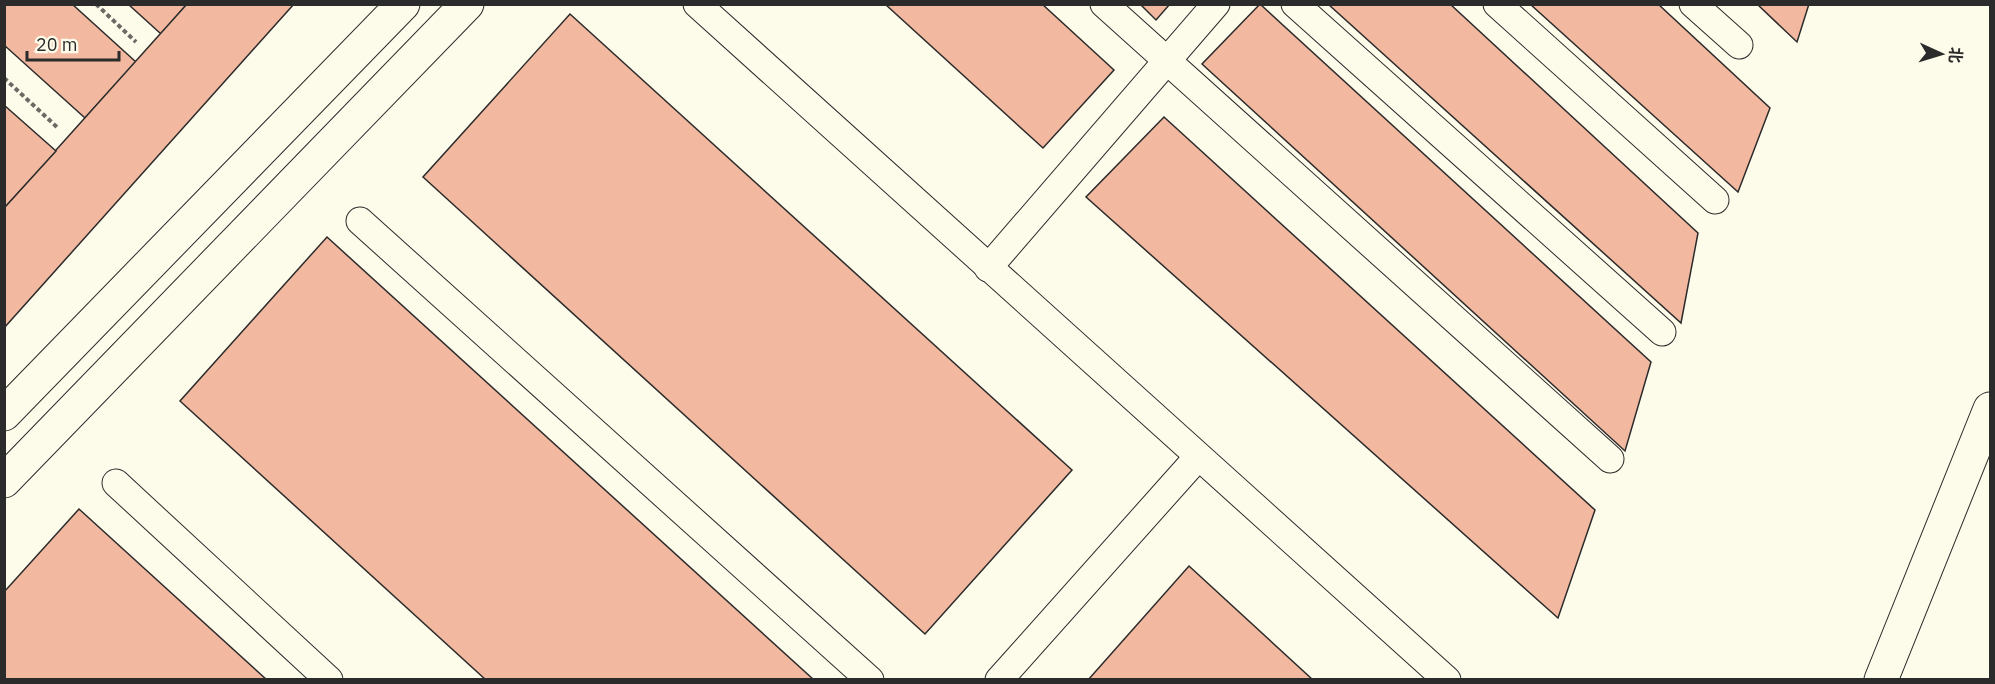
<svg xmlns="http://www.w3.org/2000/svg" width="1995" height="684" font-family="'IBM Plex Sans','Noto Sans SC',sans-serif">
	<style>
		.building { fill: #f2b8a0; stroke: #2b2b2b; stroke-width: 1.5 }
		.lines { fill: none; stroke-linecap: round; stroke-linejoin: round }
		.street-casing { stroke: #2b2b2b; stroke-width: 29 }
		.secondary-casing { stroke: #2b2b2b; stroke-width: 35 }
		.primary-casing { stroke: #2b2b2b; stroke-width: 35 }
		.path { stroke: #6a6964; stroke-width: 4; stroke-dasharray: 4.5 3; stroke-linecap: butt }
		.street { stroke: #fdfbea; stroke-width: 27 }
		.secondary { stroke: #fdfbea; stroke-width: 33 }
		.primary { stroke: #fdfbea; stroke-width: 33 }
	</style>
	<rect width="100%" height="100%" fill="#fdfbea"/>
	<!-- building -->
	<g class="building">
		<path d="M4 4H72L136 62 85 118 4 45Z"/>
		<path d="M128 4H187L161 34Z"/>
		<path d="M187 4H294L4 328V208Z"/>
		<path d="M885 4H1042L1114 70 1043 148Z"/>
		<path d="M1140 4H1170L1156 20Z"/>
		<path d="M1260 4 1651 362 1625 451 1202 64Z"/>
		<path d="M1328 4H1450L1698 233 1681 323Z"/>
		<path d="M1530 4H1658L1770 108 1738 192Z"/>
		<path d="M1757 4H1809L1797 42Z"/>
		<path d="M570 14 1072 470 925 634 423 177Z"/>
		<path d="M4 105 56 151 4 208Z"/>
		<path d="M1164 117 1595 510 1558 618 1086 197Z"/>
		<path d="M327 237 814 680H486L180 401Z"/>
		<path d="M79 509 267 680H4V592Z"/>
		<path d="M1189 566 1313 680H1088Z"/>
	</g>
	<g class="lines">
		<!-- street casing -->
		<g class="street-casing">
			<g id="street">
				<path d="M697 4 1447 680"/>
				<path d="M1104 4 1610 459"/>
				<path d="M1295 4 1662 332"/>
				<path d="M1497 4 1715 200"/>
				<path d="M1693 4 1739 45"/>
				<path d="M360 221 870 680"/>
				<path d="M988 268 1216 4"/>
				<path d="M116 483 329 680"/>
				<path d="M999 680 1198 457"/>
			</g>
		</g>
		<!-- secondary casing -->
		<g class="secondary-casing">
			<path id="secondary" d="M1881 680 1990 409"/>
		</g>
		<!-- primary casing -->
		<g class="primary-casing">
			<g id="primary">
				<path d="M4 414 403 4"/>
				<path d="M4 481 467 4"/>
			</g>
		</g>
		<!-- path -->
		<g class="path">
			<path d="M96 4 136 42"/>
			<path d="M4 78 58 128"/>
		</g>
		<!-- street -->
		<use href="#street" class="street"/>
		<!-- secondary -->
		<use href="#secondary" class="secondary"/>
		<!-- primary -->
		<use href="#primary" class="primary"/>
	</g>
	<!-- border -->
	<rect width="1995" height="684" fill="none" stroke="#2b2b2b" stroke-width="12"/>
	<!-- north arrow -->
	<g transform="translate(1941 54) rotate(94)" stroke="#fdfbea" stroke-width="4.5" paint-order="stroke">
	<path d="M0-4.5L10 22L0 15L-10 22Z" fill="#2b2b2b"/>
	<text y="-9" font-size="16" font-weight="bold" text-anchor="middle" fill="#2b2b2b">北</text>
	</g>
	<!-- scale -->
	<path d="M27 51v9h92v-9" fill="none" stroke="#2b2b2b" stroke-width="3"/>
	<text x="36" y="51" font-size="18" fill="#2b2b2b" stroke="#fdfbea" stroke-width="4.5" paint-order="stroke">20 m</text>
</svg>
